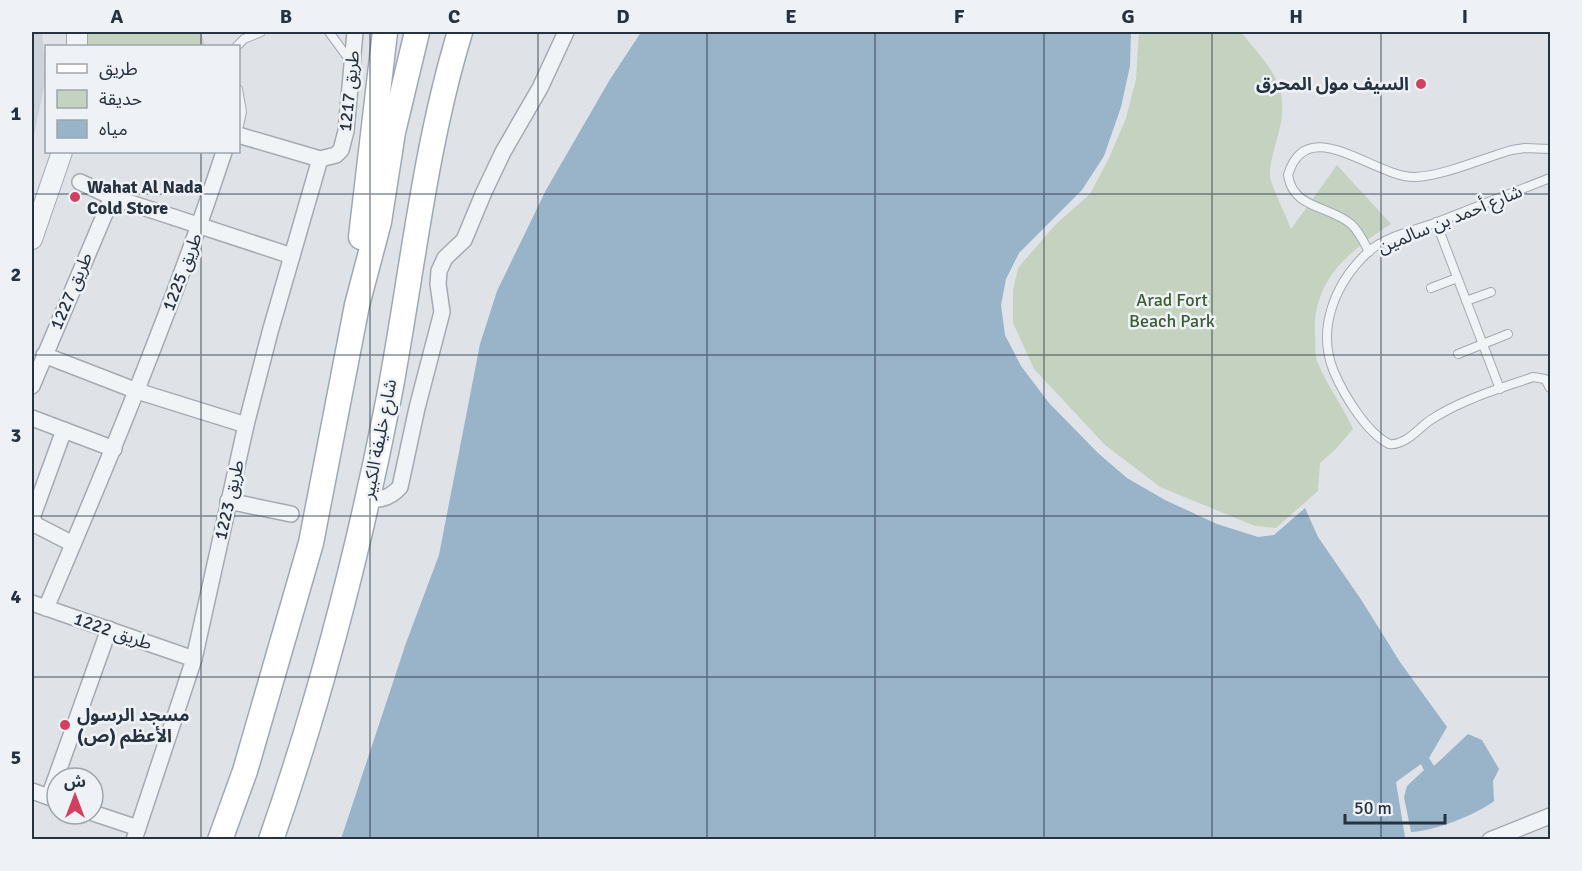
<svg xmlns="http://www.w3.org/2000/svg" width="1582" height="871" font-family="Signika,'Noto Sans Arabic',sans-serif">
	<style>
		.built { fill: #cdd2da }
		.green { fill: #c6d2c0 }
		.water { fill: #99b3c9 }
		.lines { fill: none; stroke-linecap: round; stroke-linejoin: round }
		.service-casing { stroke: #a4aab2; stroke-width: 10 }
		.minor-casing { stroke: #a4aab2; stroke-width: 18 }
		.tertiary-casing { stroke: #a4aab2; stroke-width: 22 }
		.primary-casing { stroke: #9ea8b4; stroke-width: 27 }
		.service { stroke: #f1f4f7; stroke-width: 8 }
		.minor { stroke: #f1f4f7; stroke-width: 15 }
		.tertiary { stroke: #f1f4f7; stroke-width: 20 }
		.primary { stroke: #fff; stroke-width: 24 }
		.grid { fill: none; stroke: #273240; stroke-width: 1.5; stroke-opacity: 0.55 }
		.poi-dot { fill: #d1405f; stroke: #eef2f6; stroke-width: 2 }
		.labels { text-anchor: middle; stroke-width: 5; stroke-linejoin: round; paint-order: stroke }
		.poi-label { font-size: 18px; font-weight: bold; fill: #273240; stroke: #eef2f6; text-anchor: start }
		.street-label { font-size: 18px; fill: #273240; stroke: #eef2f6 }
		.park-label { font-size: 18px; fill: #3e5c34; stroke: #eef2f6 }
		.neatline { fill: none; stroke: #273240; stroke-width: 2 }
		.grid-label { font-size: 20px; text-anchor: middle; font-weight: bold; fill: #273240 }
	</style>
	<rect width="100%" height="100%" fill="#dfe3e8"/>
	<!-- built -->
	<path class="built" d="M32 32H42L46 78 32 145Z"/>
	<!-- green -->
	<g class="green">
		<path d="M85 32H201L205 46H84Z"/>
		<path d="M1139 32H1241C1270 68 1292 86 1278 135 1275 147 1269 165 1270 177 1273 190 1286 215 1291 229L1337 165 1391 224C1349 251 1312 280 1315 335 1316 344 1314 355 1318 363 1327 386 1343 406 1353 429L1335 450 1320 463 1318 491 1276 528 1255 526 1160 487 1105 445 1034 369 1013 323V290L1018 268 1056 224 1090 194 1109 158 1126 118 1136 79Z"/>
	</g>
	<!-- water -->
	<path class="water" d="M641 32H1131L1130 66 1121 107 1104 156 1082 190 1019 253 1006 279 1001 305 1005 335 1021 366 1049 403 1098 453 1127 478 1165 500 1217 524 1258 537 1274 535 1305 508 1318 537 1362 601 1400 662 1447 727 1429 758 1434 766 1468 734 1482 740 1499 769 1493 781 1494 801C1476 815 1434 831 1411 832L1404 797 1407 786 1424 770 1421 764 1396 782 1405 837 1413 839H341L406 643 439 555 480 344 497 291 546 190 609 81Z"/>
	<g class="lines">
		<!-- service casing -->
		<g class="service-casing">
			<g id="service">
				<path d="M329 32 351 62"/>
				<path d="M237 46 244 39 261 32"/>
				<path d="M238 89 242 112 238 130"/>
				<path d="M1550 178C1512 193 1474 208 1435 223 1414 230 1385 237 1368 252 1335 283 1316 329 1334 372 1344 395 1366 432 1389 444 1406 446 1419 427 1432 419 1463 399 1499 389 1533 377L1545 379 1550 388"/>
				<path d="M1436 222 1500 389"/>
				<path d="M1369 252C1364 242 1359 231 1351 224 1328 205 1293 209 1288 175 1307 111 1375 178 1415 177 1444 176 1483 158 1512 150L1525 148 1550 149"/>
				<path d="M1431 288 1457 278"/>
				<path d="M1466 301 1491 292"/>
				<path d="M1458 354 1508 334"/>
			</g>
		</g>
		<!-- minor casing -->
		<g class="minor-casing">
			<g id="minor">
				<path d="M238 135 320 159 336 155 341 150 346 131 355 32"/>
				<path d="M80 182 112 197 292 256"/>
				<path d="M44 355 137 391 246 425"/>
				<path d="M32 386 112 197"/>
				<path d="M32 418 114 449"/>
				<path d="M64 430 32 518 36 525 73 544"/>
				<path d="M367 499C381 501 391 497 400 487L417 408 442 312 438 284 439 271 445 258 464 240 484 192 503 152 540 88 566 32"/>
				<path d="M228 501 291 514"/>
				<path d="M32 603 194 659"/>
				<path d="M46 608C110 458 173 307 224 152"/>
				<path d="M32 791 57 800"/>
				<path d="M49 797 109 629"/>
				<path d="M93 813 138 828"/>
				<path d="M134 840 194 659 246 425 270 332 320 159"/>
				<path d="M1490 840 1550 816"/>
			</g>
		</g>
		<!-- tertiary casing -->
		<g class="tertiary-casing">
			<g id="tertiary">
				<path d="M77 32V46"/>
				<path d="M32 239 62 152"/>
			</g>
		</g>
		<!-- primary casing -->
		<g class="primary-casing">
			<g id="primary">
				<path d="M361 237 385 32"/>
				<path d="M220 840 245 771 311 543 357 305 379 222 393 132 417 32"/>
				<path d="M271 840C321 697 360 545 389 397 412 275 424 150 460 32"/>
			</g>
		</g>
		<!-- service -->
		<use href="#service" class="service"/>
		<!-- minor -->
		<use href="#minor" class="minor"/>
		<!-- tertiary -->
		<use href="#tertiary" class="tertiary"/>
		<!-- primary -->
		<use href="#primary" class="primary"/>
	</g>
	<!-- grid -->
	<path class="grid" d="M201 32V46M370 32V840M538 32V840M707 32V840M875 32V840M1044 32V840M1212 32V840M1381 32V840M201 152V840M32 194H1550M32 355H1550M32 516H1550M32 677H1550"/>
	<!-- markers -->
	<g class="poi-dot">
		<circle cx="1421" cy="84" r="6"/>
		<circle cx="75" cy="197" r="6"/>
		<circle cx="65" cy="725" r="6"/>
	</g>
	<g class="labels">
		<!-- poi labels -->
		<g class="poi-label">
			<text x="1409" y="90" text-anchor="end">السيف مول المحرق</text>
			<text x="87" y="193">Wahat Al Nada<tspan x="87" dy="21">Cold Store</tspan></text>
			<text x="77" y="721">مسجد الرسول<tspan x="77" dy="21">الأعظم (ص)</tspan></text>
		</g>
		<!-- street labels -->
		<g class="street-label">
			<text transform="translate(349 91) rotate(-84)" y="6">طريق 1217</text>
			<text transform="translate(1450 219) rotate(-22)" y="6">شارع أحمد بن سالمين</text>
			<text transform="translate(182 272) rotate(-69)" y="6">طريق 1225</text>
			<text transform="translate(71 291) rotate(-67)" y="6">طريق 1227</text>
			<text transform="translate(379 439) rotate(-79)" y="6">شارع خليفة الكبير</text>
			<text transform="translate(229 500) rotate(-77)" y="6">طريق 1223</text>
			<text transform="translate(113 631) rotate(19)" y="6">طريق 1222</text>
		</g>
		<!-- park labels -->
		<g class="park-label">
			<text x="1172" y="306">Arad Fort<tspan x="1172" dy="21">Beach Park</tspan></text>
		</g>
	</g>
	<!-- border -->
	<rect width="1582" height="871" fill="none" stroke="#eef2f6" stroke-width="66"/>
	<!-- legend -->
	<rect x="45" y="45" width="195" height="108" fill="#eef2f6" stroke="#9ea5ad" stroke-width="1.5"/>
	<rect x="57" y="64" width="30" height="9" fill="#ffffff" stroke="#9ea5ad" stroke-width="1.5"/>
	<text x="99" y="75" font-size="18" fill="#273240">طريق</text>
	<rect x="57" y="90" width="30" height="18" fill="#c6d2c0" stroke="#9ea5ad" stroke-width="1.5"/>
	<text x="99" y="105" font-size="18" fill="#273240">حديقة</text>
	<rect x="57" y="120" width="30" height="18" fill="#99b3c9" stroke="#9ea5ad" stroke-width="1.5"/>
	<text x="99" y="135" font-size="18" fill="#273240">مياه</text>
	<!-- north arrow -->
	<g transform="translate(75 796)"><circle r="28" fill="#eef2f6" stroke="#9ea5ad" stroke-width="1.5"/>
	<path d="M0-4.5L10 22L0 15L-10 22Z" fill="#d1405f"/>
	<text y="-9" font-size="16" font-weight="bold" text-anchor="middle" fill="#273240">ش</text>
	</g>
	<!-- scale -->
	<path d="M1345 814v9h100v-9" fill="none" stroke="#273240" stroke-width="3"/>
	<text x="1354" y="814" font-size="18" fill="#273240" stroke="#eef2f6" stroke-width="4.5" paint-order="stroke">50 m</text>
	<rect x="33" y="33" width="1516" height="805" class="neatline"/>
	<g class="grid-label">
		<text x="117" y="23">A</text>
		<text x="286" y="23">B</text>
		<text x="454" y="23">C</text>
		<text x="623" y="23">D</text>
		<text x="791" y="23">E</text>
		<text x="959" y="23">F</text>
		<text x="1128" y="23">G</text>
		<text x="1296" y="23">H</text>
		<text x="1465" y="23">I</text>
		<text x="16" y="120">1</text>
		<text x="16" y="281">2</text>
		<text x="16" y="442">3</text>
		<text x="16" y="603">4</text>
		<text x="16" y="764">5</text>
	</g>
</svg>
